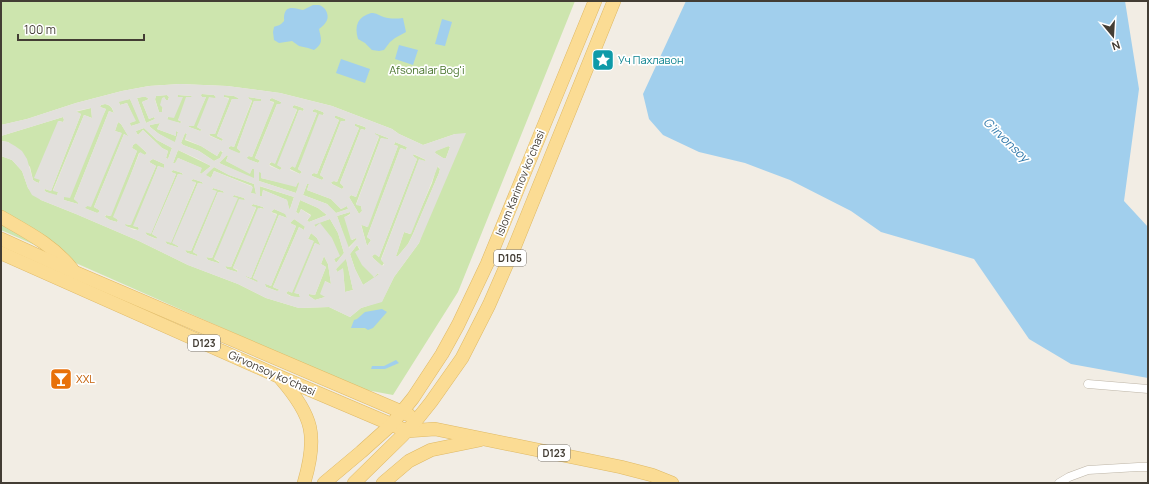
<svg xmlns="http://www.w3.org/2000/svg" width="1149" height="484" font-family="Manrope,sans-serif">
	<style>
		.green { fill: #cde5ae }
		.parking { fill: #e2e0dc; fill-rule: evenodd }
		.water { fill: #a1cfed }
		.lines { fill: none; stroke-linecap: round; stroke-linejoin: round }
		.street-casing { stroke: #bdb5a7; stroke-width: 9 }
		.primary-casing { stroke: #dfb964; stroke-width: 14 }
		.street { stroke: #fff; stroke-width: 8 }
		.primary { stroke: #fbdc94; stroke-width: 13 }
		.labels { text-anchor: middle; stroke-width: 3.5; stroke-linejoin: round; paint-order: stroke }
		.shield { fill: #fff; stroke: #7b7771; stroke-width: 1 }
		.shield-label { font-size: 10px; font-weight: bold; fill: #433d34 }
		.culture-label { font-size: 11px; fill: #0d838f; stroke: #fff; text-anchor: start }
		.park-label { font-size: 11px; fill: #46732a; stroke: #fff }
		.street-label { font-size: 11px; fill: #433d34; stroke: #fff }
		.food-label { font-size: 11px; fill: #c56008; stroke: #fff; text-anchor: start }
		.water-label { font-size: 12px; font-style: italic; fill: #3179ab; stroke: #fff }
	</style>
	<rect width="100%" height="100%" fill="#f2ede4"/>
	<!-- green -->
	<g class="green">
		<path d="M1 1H575L458 292 393 395 361 389 1 230V156L12 160 22 171 28 188 41 200 76 214 139 241 188 265 238 284 266 298 299 308 329 307 350 317 361 308 382 301 394 277 419 243 455 134 423 145 399 134 392 129 332 106 280 93 227 86 180 84 149 86 122 91 76 103 27 119 1 125Z"/>
		<path d="M202 94 214 95 216 97 197 127 202 130 200 131 189 127V125L193 126 206 97H202L200 95Z"/>
		<path d="M167 95 169 97 168 100H166L164 97 162 112H159L155 99 156 96Z"/>
		<path d="M178 95 192 96 178 120 182 122 180 123 167 120 168 117H170L182 97H178L177 96Z"/>
		<path d="M224 95 234 96 238 98 239 99H232L217 136 223 139 222 141 209 135 210 134H215L229 98 224 97Z"/>
		<path d="M142 97H146L149 99 142 102 149 119 154 117 155 119 146 123 137 98Z"/>
		<path d="M248 97 261 99V101H254L237 148 241 152 239 154 229 149V147L231 146 234 147 252 101 249 99Z"/>
		<path d="M272 98 281 102V104H277L255 158 259 160 260 161 258 163 247 159V157L249 156 252 157 274 102 270 101V99Z"/>
		<path d="M130 99 141 123 131 126 129 123 135 121 127 103 120 105 118 101Z"/>
		<path d="M105 104C111 105 112 108 114 113L109 111 74 199 78 202V204L64 200V197L106 109 100 107 101 105Z"/>
		<path d="M294 105 303 108 304 109 303 111 299 110 278 165 282 168 280 170 270 165 269 164 272 162 275 163 297 110 293 108V106Z"/>
		<path d="M91 108 92 118 84 115 53 190 58 192 57 196 46 192 44 190 45 189 51 191 81 114 75 112Z"/>
		<path d="M315 109 323 112 324 113 298 169 302 172 300 174 290 169V168L292 166 295 167 317 113 313 112V110Z"/>
		<path d="M335 116H337L345 119 346 120 345 121H341L320 175 324 178 322 180 312 176V174L314 173 317 174 339 120 335 118Z"/>
		<path d="M63 117 64 120 63 122 59 121 39 183 36 182 33 180 30 167 8 142 1 141V136Z"/>
		<path d="M118 122 121 124 129 137 124 134 94 207 99 210 100 212 97 213 84 208 87 206 121 133 115 131Z"/>
		<path d="M160 123 157 129 176 136V131L178 132 175 143 159 134 150 127V125Z"/>
		<path d="M355 124H356L365 127 366 128 365 130 361 129 340 183 344 187 342 189 332 184 331 182 334 181 337 182 359 128 355 126Z"/>
		<path d="M144 128 157 140 172 148 168 159 166 158 168 151 162 148 143 130 138 135 134 129 136 131Z"/>
		<path d="M185 133 187 134 185 140 201 146 217 156 220 151 223 152 220 158 214 161 199 151 183 145 181 143Z"/>
		<path d="M375 133 388 138V140L381 138 356 204 361 206 362 211 359 214 349 197 351 195 356 197 379 137 374 134Z"/>
		<path d="M395 142 407 147 406 150 401 148 400 149 367 237 371 240 367 246 361 224 367 227 398 146 394 145Z"/>
		<path d="M136 143 147 153 145 155 139 153 115 217 118 220 117 222 110 220 105 217 106 215 110 216 137 151 132 148 133 145Z"/>
		<path d="M448 146 450 147 446 158H443L435 153V151Z"/>
		<path d="M178 150 211 166 201 174 200 173 201 168 178 158 175 164 173 163Z"/>
		<path d="M413 154 426 160 425 161 419 160 381 259 384 263 382 266 373 258 372 256 375 254 379 257 417 159 413 156Z"/>
		<path d="M227 155 228 156 226 161 250 173 252 169H254V179L219 163Z"/>
		<path d="M153 159 164 164V168L158 166 134 226 138 227 139 229 138 230 125 226V224L130 225 156 166 149 162 151 160Z"/>
		<path d="M437 166 440 169 439 173 413 234 408 244 398 256H396L404 232 410 234 432 183Z"/>
		<path d="M214 167 229 175 254 184 256 194 250 193 252 186 214 171 211 178 205 175Z"/>
		<path d="M173 170 182 173 183 175 178 174 152 234 157 237V239L147 235 145 232 151 233 176 174 171 172Z"/>
		<path d="M259 172H261V178L296 186 298 182 300 183 296 193 259 181Z"/>
		<path d="M193 179 202 182 203 184 198 183 173 243 178 246V247H177L167 244 165 241 171 242 196 183 191 181Z"/>
		<path d="M307 184H309L307 190 331 199 341 209 347 206 348 209 336 213 327 204 303 195Z"/>
		<path d="M259 186 294 197 290 209H289L287 200 263 190 262 196H260Z"/>
		<path d="M213 188 223 191 224 193 218 192 193 252 198 255 197 256 187 253 185 250 191 251 216 191 212 190Z"/>
		<path d="M234 195 244 198 245 200 214 259 219 262V263H218L208 260 206 257 212 258 237 198 232 197Z"/>
		<path d="M300 200 318 208 327 215 309 222 307 221 311 215 301 209 299 214 296 212Z"/>
		<path d="M253 204 263 207 264 209 260 208 233 268 238 271 237 272 227 269 225 266 231 267 256 208 251 206Z"/>
		<path d="M274 209 286 214 287 218 279 215 253 278 259 281 257 282 246 277V276L251 278 277 214 271 212Z"/>
		<path d="M350 212V214L345 217 352 240 356 238 357 239 348 248 337 216Z"/>
		<path d="M294 219 305 226 304 230 299 227 273 287 280 290 277 291 266 287 264 283 271 286 296 226 290 223Z"/>
		<path d="M330 219 338 233 344 253 336 263 334 259 339 256 320 224 315 227 314 224Z"/>
		<path d="M311 233 317 238 321 246 315 243 295 293 299 294 300 297C295 298 290 296 286 293L288 291 292 292 313 241 308 239Z"/>
		<path d="M357 245 374 277 378 273 379 275 363 285 355 269 350 254Z"/>
		<path d="M324 256 328 264 331 284 325 281V297L315 300 309 296V294L315 295 326 267 321 264Z"/>
		<path d="M346 258 353 290 345 292 343 269 337 272 336 269Z"/>
	</g>
	<!-- parking -->
	<path class="parking" d="M180 84 227 86 280 93 332 106 392 129 399 134 423 145 455 134 466 133 419 243 394 277 382 302 361 308 350 317 329 307 299 308 266 298 238 284 188 265 139 241 76 214 41 200 32 195 28 188 22 171 12 160 1 156V141L8 142 15 146 22 151 27 159 33 180 36 182 39 183 40 180 34 178 58 121 63 122 64 120 63 117 1 136V125L27 119 76 103 122 91 149 86ZM202 94 214 95 216 97 215 98 209 97 197 127 202 130 200 131 189 127V126H194L206 97H202L201 95ZM167 95 169 97 168 100H166L164 97 162 98 160 105 163 108 162 112H159L155 100 156 96ZM178 95 192 96 191 97H186L178 120 182 122 180 123 167 119 168 117 174 118 183 97H178L177 96ZM224 95 234 96 238 98 239 99H232L217 136 223 139 222 141 210 136 209 135 210 134H215L229 99 224 97ZM142 97H146L149 99 142 102 149 119 154 117 155 119 146 123 137 98ZM248 97 261 99V101H254L237 148 241 152 239 153 229 149V147L231 146 234 147 252 100 249 99ZM272 98 281 102V103L280 104H277L255 158 259 160 260 161 258 163 248 159 247 157 249 156 252 157 274 103 270 101V99ZM130 99 140 123 131 126 130 123 136 121 127 103 120 105 119 102ZM105 104 109 105 112 108 114 113 109 111 74 199 78 203V204L64 200V197L70 198 106 109 100 107 101 105ZM295 105 303 108 304 110 303 111 299 110 277 165 282 168 280 170 270 166 269 164 271 162 275 164 297 109 293 108V106ZM91 108 92 118 84 115 53 191 58 192 57 195 46 192 44 190 45 189 51 191 81 114 76 111ZM315 109 323 112 324 114 323 115 319 114 298 169 302 172 300 174 290 170V168L292 166 295 168 317 113 313 112V110ZM335 116H337L345 119 346 120 345 121H341L320 175 324 178 322 180 312 176V174L314 173 317 174 339 120 335 118ZM118 122 121 124 128 136 124 134 94 207 99 210V212L97 213 85 208 87 206 91 207 122 133 115 131ZM160 123 157 129 176 136V131L178 132 175 142 159 134 150 127V125ZM357 124 365 127 366 128 365 130 361 129 340 183 344 187 342 189 332 184 331 182 334 181 337 182 359 128 355 126V124ZM144 128 157 140 172 148 168 159 166 158 168 151 162 148 143 130 138 135 137 134 136 131ZM185 133 187 134 185 139 201 146 217 156 220 151H223L220 158 214 161 199 151 183 145 181 143ZM375 133 388 138V139L381 138 356 205 361 206 362 211 359 214 349 197 351 195 356 197 379 136 375 134ZM395 142 407 147 406 150 401 148 400 149 367 237 371 240 367 246 361 225 368 227 398 146 394 145ZM136 143 147 153 145 155 140 152 113 217 118 220 117 222 110 220 105 217V215L111 216 137 151 132 148 133 145ZM449 146 450 147 446 158H443L435 153 436 151ZM178 150 196 158 211 166 201 174 200 173 202 168 178 158 175 163H173ZM414 154 426 160 425 161 419 159 381 260 384 263V265L382 266 373 258 372 256 375 254 379 257 417 159 413 156ZM227 155 228 156 226 161 250 174 252 169H254V178L219 163ZM153 159 164 164V168L158 166 133 226 138 227 139 229 138 230H134L126 226 125 224 131 225 156 166 149 162 151 160ZM438 166 440 169 439 173 413 234 408 244 398 256H396L404 232 411 234ZM214 167 229 175 254 184 256 194 251 193 253 187 214 171 211 178 206 175ZM173 170 182 173 183 175 178 174 152 234 157 237 156 239 147 235 145 232 151 234 176 174 171 172ZM259 172 261 173V178L296 187 298 182 299 183 296 193 259 181ZM193 179 202 182 203 184 198 183 172 243 178 246V247H177L167 244 165 241 171 243 196 182 191 181ZM307 184H309L307 190 331 199 341 209 347 206 348 209 336 213 327 204 303 195ZM260 186 294 197 290 209 289 208 287 200 263 190 262 196H260ZM213 188 223 191 224 193 218 192 193 252 198 255 197 256 187 253 185 250 191 251 217 191 212 190ZM234 195 244 198 245 200 239 199 214 259 219 261V263H218L208 260 206 257 212 258 238 198 233 197ZM300 200 318 208 327 215 309 222 307 220 311 216 301 209 299 214 296 212ZM253 204 263 207 264 209 258 208 233 268 238 270 237 272 227 269 225 266 231 267 256 207 251 206ZM274 209 285 214 287 218 279 215 253 278 258 281 257 282 246 277V276L251 278 277 215 271 212ZM350 212V215L344 217 351 240 356 238 357 239 349 248 337 216ZM294 219 305 227 304 230 299 227 273 287 280 290 277 291 266 287 265 284 271 286 296 226 290 223ZM330 219 338 233 344 253 336 263 334 259 340 256 332 238 320 223 315 227 314 225ZM311 233 317 238 320 245 315 243 294 293 299 294 300 297H298L290 296 286 293 288 291 292 293 314 241 308 239ZM357 245 360 249 355 252 362 265 374 277 378 273 379 274 363 285 355 269 350 254ZM324 256 328 264 331 284 325 281 320 294 325 297 315 300 309 296V294L315 295 326 267 321 264ZM346 259 353 290 345 292 343 268 337 272 336 269Z"/>
	<!-- water -->
	<g class="water">
		<path d="M686 1H1125L1139 89 1124 201 1148 227V378L1071 364 1029 339 974 259 881 232 851 211 790 180 745 163 699 152 663 135 649 119 643 94Z"/>
		<path d="M313 5C315 5 317 5 319 5 322 6 323 7 325 9 331 18 326 24 319 29 321 39 324 43 314 50L308 48 299 46 292 41 279 43 274 40 273 32 274 27C276 26 281 25 282 23 285 21 284 20 284 18 284 4 295 8 303 10Z"/>
		<path d="M371 13C376 13 377 14 381 16 388 19 396 19 403 18L406 32 395 38 390 42 384 50 379 51 372 50 365 43 358 39C354 25 358 17 371 13Z"/>
		<path d="M442 19 452 22 445 46 435 44Z"/>
		<path d="M399 45 418 50 413 65 395 59Z"/>
		<path d="M341 59 370 69 365 83 336 73Z"/>
		<path d="M382 309 387 312 373 328 368 330 365 328H351L354 320 357 319 365 312Z"/>
		<path d="M396 360 399 363 385 369H371L372 366H384Z"/>
	</g>
	<g class="lines">
		<!-- street casing -->
		<g class="street-casing">
			<g id="street">
				<path d="M1088 384 1148 389"/>
				<path d="M1059 483 1069 477 1088 470 1138 467H1148"/>
			</g>
		</g>
		<!-- primary casing -->
		<g class="primary-casing">
			<g id="primary">
				<path d="M1 217C27 232 53 245 72 269"/>
				<path d="M1 239 74 272 409 415"/>
				<path d="M1 253 280 377 407 431 435 429 621 467 652 475 672 483"/>
				<path d="M281 379C313 416 318 436 304 483"/>
				<path d="M324 483 361 452 391 425 413 398 442 354 458 325 487 264 595 1"/>
				<path d="M354 483 402 436 415 422 431 402 462 358 489 305 514 248 614 1"/>
				<path d="M383 483 409 461 431 450 480 440"/>
			</g>
		</g>
		<!-- street -->
		<use href="#street" class="street"/>
		<!-- primary -->
		<use href="#primary" class="primary"/>
	</g>
	<!-- icons -->
	<defs>
		<g id="sight-square" transform="scale(1.15)"><rect x="-9" y="-9" width="18" height="18" rx="4" fill="#0f9aa8" stroke="#fff"/><path d="M0-6L1.8-2.2L6-1.7L2.9 1.2L3.7 5.4L0 3.3L-3.7 5.4L-2.9 1.2L-6-1.7L-1.8-2.2Z" fill="#fff"/></g>
		<g id="bar-square" transform="scale(1.15)"><rect x="-9" y="-9" width="18" height="18" rx="4" fill="#e8710a" stroke="#fff"/><path d="M-6-5H6L.8 .8V4.5H3.5V6h-7V4.5H-.8V.8Z" fill="#fff"/></g>
	</defs>
	<g fill-rule="evenodd">
		<use href="#sight-square" x="603" y="60"/>
		<use href="#bar-square" x="61" y="379"/>
	</g>
	<g class="labels">
		<!-- shield labels -->
		<g class="shield">
			<rect x="494" y="250" width="32" height="16" rx="3"/>
			<rect x="188" y="335" width="32" height="16" rx="3"/>
			<rect x="538" y="445" width="32" height="16" rx="3"/>
		</g>
		<g class="shield-label">
			<text x="510" y="262">D105</text>
			<text x="204" y="347">D123</text>
			<text x="554" y="457">D123</text>
		</g>
		<!-- culture labels -->
		<g class="culture-label">
			<text x="618" y="64">Уч Пахлавон</text>
		</g>
		<!-- park labels -->
		<g class="park-label">
			<text x="427" y="74">Afsonalar Bog'i</text>
		</g>
		<!-- street labels -->
		<g class="street-label">
			<text transform="translate(520 183) rotate(-68)" y="4">Islom Karimov koʻchasi</text>
			<text transform="translate(272 373) rotate(24)" y="4">Girvonsoy koʻchasi</text>
		</g>
		<!-- food labels -->
		<g class="food-label">
			<text x="76" y="383">XXL</text>
		</g>
		<!-- water labels -->
		<g class="water-label">
			<text transform="translate(1006 140) rotate(44)" y="4">G‘irvonsoy</text>
		</g>
	</g>
	<!-- border -->
	<rect width="1149" height="484" fill="none" stroke="#433d34" stroke-width="4"/>
	<!-- north arrow -->
	<g transform="translate(1113 36) rotate(162)" stroke="#ffffff" stroke-width="3" paint-order="stroke">
	<path d="M0-3L7 15L0 10L-7 15Z" fill="#433d34"/>
	<text y="-6" font-size="11" font-weight="bold" text-anchor="middle" fill="#433d34">N</text>
	</g>
	<!-- scale -->
	<path d="M18 34v6h126v-6" fill="none" stroke="#433d34" stroke-width="2"/>
	<text x="24" y="34" font-size="12" fill="#433d34" stroke="#ffffff" stroke-width="3" paint-order="stroke">100 m</text>
</svg>
